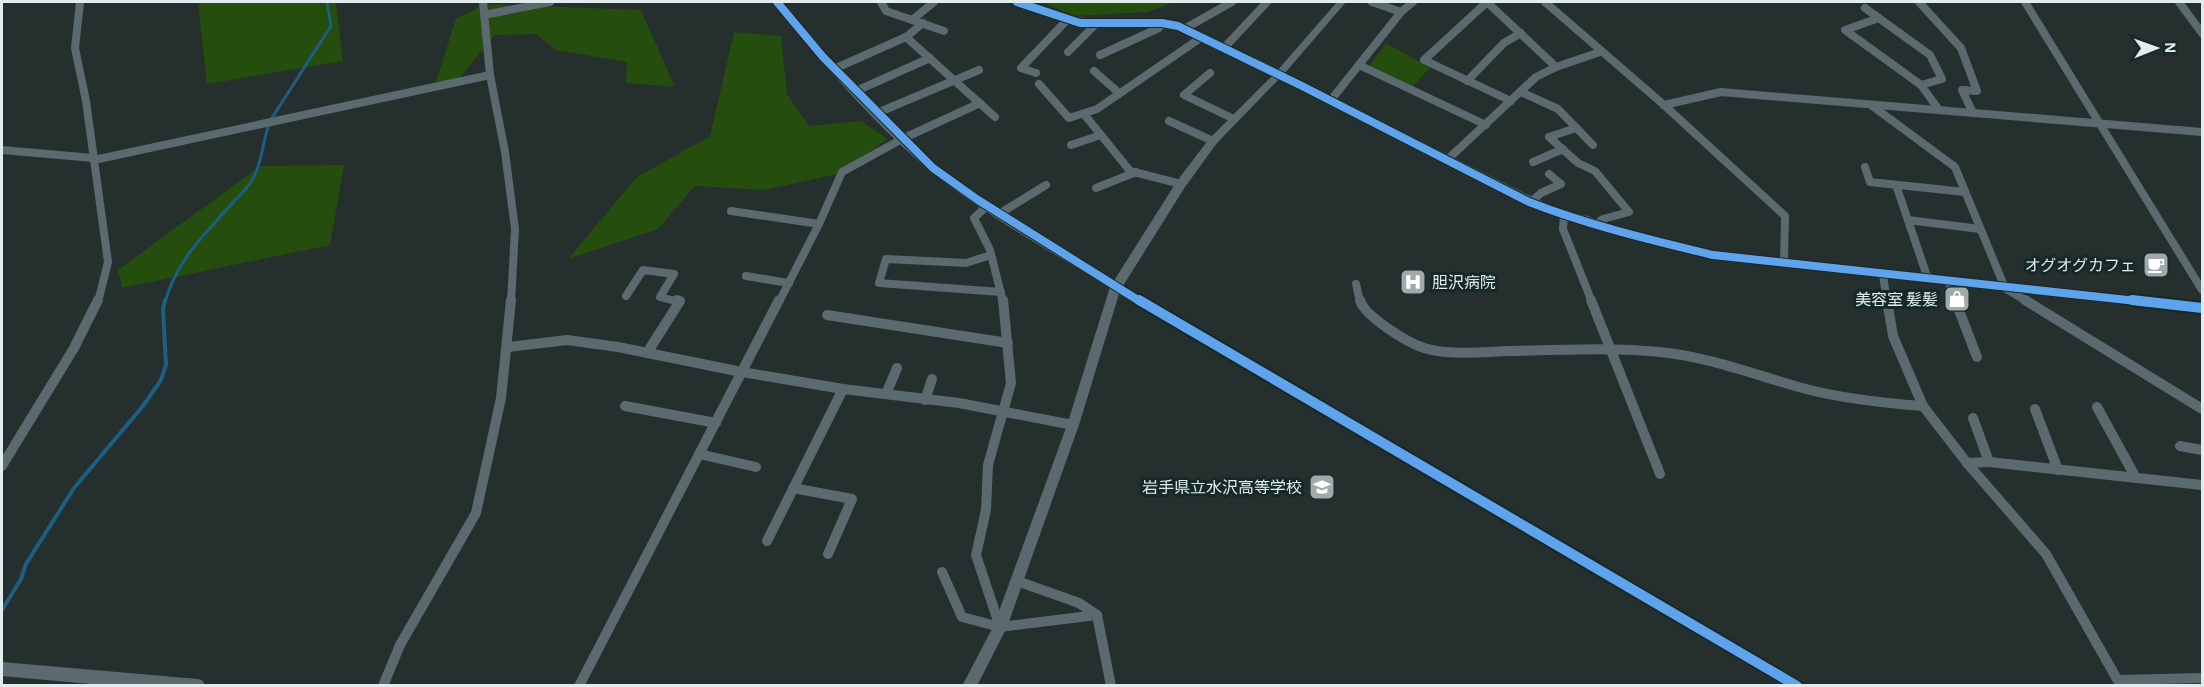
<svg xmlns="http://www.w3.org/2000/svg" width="2204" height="687" font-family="'Alegreya Sans','Noto Sans JP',sans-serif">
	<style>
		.green { fill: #244d0e }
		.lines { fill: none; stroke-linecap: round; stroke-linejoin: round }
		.stream-far1 { stroke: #1d5e85; stroke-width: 3 }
		.stream { stroke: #1d5e85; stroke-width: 4 }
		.minor-far1 { stroke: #5a6a6e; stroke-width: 8 }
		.minor { stroke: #5a6a6e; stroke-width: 10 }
		.tertiary { fill: #5a6a6e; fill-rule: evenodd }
		.cycleway-far1-casing { stroke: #152928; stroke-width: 10 }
		.cycleway-casing { stroke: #152928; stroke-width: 14 }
		.cycleway-far1 { stroke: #60a3ed; stroke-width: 8 }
		.cycleway { stroke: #60a3ed; stroke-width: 10 }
		.labels { text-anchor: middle; stroke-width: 6; stroke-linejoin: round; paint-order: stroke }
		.poi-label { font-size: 16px; fill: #e1edec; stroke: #152928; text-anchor: end }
	</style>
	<rect width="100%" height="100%" fill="#242f2e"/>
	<!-- green -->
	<g class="green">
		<path d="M198 2H336L343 61 207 84Z"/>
		<path d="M1042 2H1174L1148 12 1075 16Z"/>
		<path d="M485 4 641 10 675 87 626 83 627 62 556 50 536 34 495 35 457 81H436L456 19Z"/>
		<path d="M734 32 781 36 787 94 809 126 861 121 888 139 837 174 764 190 695 186 658 229 568 259 637 177 710 136Z"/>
		<path d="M1386 43 1430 68 1413 86 1369 66Z"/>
		<path d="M344 165 330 245 122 288 118 270 260 166Z"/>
	</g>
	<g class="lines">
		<!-- stream-far1 -->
		<path class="stream-far1" d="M165 302C176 263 200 239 226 210 234 201 244 192 251 182 263 162 262 142 270 121L331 26 327 2"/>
		<!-- stream -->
		<path class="stream" d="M2 610 21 579 26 564 74 488 143 406 161 380 166 365 163 309 165 300"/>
		<!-- minor-far1 -->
		<g class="minor-far1">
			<path d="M80 2 75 48 86 101 108 262 98 302"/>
			<path d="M483 2 490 75 505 152 515 229 511 302"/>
			<path d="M777 2C825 60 875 120 933 168 989 214 1055 249 1116 287"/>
			<path d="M881 2 886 11 944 31"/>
			<path d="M1372 2 1401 12"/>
			<path d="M1545 2 1664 105 1785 216 1784 263"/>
			<path d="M1919 2 1961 48 1977 91 1962 90 1973 113"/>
			<path d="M2025 2 2202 290"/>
			<path d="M2179 2 2202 33"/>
			<path d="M1865 8 1930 55 1942 79 1921 85"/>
			<path d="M484 15 550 2"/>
			<path d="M1879 18 1845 30 1921 85 1939 110"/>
			<path d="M912 20 934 2"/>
			<path d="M923 23 906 37 995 117"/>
			<path d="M1184 29 1232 2"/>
			<path d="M1224 48 1267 2"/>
			<path d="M1068 52 1095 25"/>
			<path d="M1100 55 1159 28 1162 23"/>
			<path d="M1359 65 1486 125"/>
			<path d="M834 69 906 37"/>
			<path d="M1094 71 1119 93"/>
			<path d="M1036 73 1021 68 1067 20 1095 23H1150L1178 26 1279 74"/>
			<path d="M1210 73 1184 95 1234 119"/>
			<path d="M1467 81 1504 43 1521 33"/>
			<path d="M1039 84 1069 118 1097 109 1202 37"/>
			<path d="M856 91 930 58"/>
			<path d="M1521 92 1558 109 1593 145"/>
			<path d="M1331 100 1401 12 1413 2"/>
			<path d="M1511 101 1424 60 1487 2 1556 67"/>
			<path d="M1664 105 1721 92 2202 132"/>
			<path d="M1871 105 1955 167 2005 288 2028 302"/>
			<path d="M877 113 979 70"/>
			<path d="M1084 114 1130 171 1181 184"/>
			<path d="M1169 121 1213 141"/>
			<path d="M1576 128 1549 137 1578 163 1595 171 1629 212 1603 219 1596 224"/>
			<path d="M1071 145 1101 135"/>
			<path d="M2 150 93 158"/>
			<path d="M94 160 490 75"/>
			<path d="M1447 160 1536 77 1556 67 1600 52"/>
			<path d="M1533 162 1563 149"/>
			<path d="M1865 167 1870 182 1965 192"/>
			<path d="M1896 185 1928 279"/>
			<path d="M1096 188 1136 172"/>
			<path d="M1532 201 1541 193 1561 184 1549 174"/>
			<path d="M987 206 974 218 990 250 1003 302"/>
			<path d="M731 211 819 224"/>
			<path d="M999 214 1046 185"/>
			<path d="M1564 215 1563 229 1592 302"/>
			<path d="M1908 220 1980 229"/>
			<path d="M991 255 966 263 886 259 879 283 1001 292"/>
			<path d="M1883 275 1887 302"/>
			<path d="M746 276 789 283"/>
			<path d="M1948 281 1956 302"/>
			<path d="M1356 284 1360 302"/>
			<path d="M626 296 643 270 674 274 660 297 679 302"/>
			<path d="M779 302 819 224 842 172 902 139 980 103"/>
		</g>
		<!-- minor -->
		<g class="minor">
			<path d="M1360 300C1364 316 1408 343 1424 348 1451 356 1482 352 1510 351 1561 350 1610 347 1660 352 1710 357 1758 376 1806 389 1844 399 1883 403 1923 406"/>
			<path d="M1591 300 1660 474"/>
			<path d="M1887 300 1893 336 1923 406 1967 463 2046 554 2121 686"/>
			<path d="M1955 300 1977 357"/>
			<path d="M2025 300 2202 409"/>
			<path d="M827 315 1008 343"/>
			<path d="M508 347 567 340 618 347 742 372 843 389 959 403 1073 425"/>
			<path d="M647 353 680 301 677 300"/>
			<path d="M886 394 897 368"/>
			<path d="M925 400 932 379"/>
			<path d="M625 406 716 423"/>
			<path d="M2097 407 2136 478"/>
			<path d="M2035 409 2058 470"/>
			<path d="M1973 418 1989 462"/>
			<path d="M2180 446 2202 450"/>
			<path d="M699 454 756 467"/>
			<path d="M1967 463 1989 462 2202 485"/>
			<path d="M2 466 74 348 98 300"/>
			<path d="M793 488 852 499 828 554"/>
			<path d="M767 541 843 389"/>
			<path d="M942 572 962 617 1000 627 1097 615"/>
			<path d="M1017 581 1079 603 1097 615 1111 686"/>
			<path d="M1000 627 976 555 986 510 988 465 1011 383 1003 300"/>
			<path d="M2119 680 2202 678"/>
			<path d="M383 686 400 645 476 513 501 398 511 300"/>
			<path d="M579 686 779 300"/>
		</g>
		<!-- tertiary -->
		<g class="tertiary">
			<path d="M1013 2H1024L1072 20 1067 23 1064 22 1014 4Z"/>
			<path d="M1337 2H1346L1285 73 1524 193 1566 212 1588 216 1606 224 1713 251 2202 304V312L1713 259 1603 231 1582 222 1560 218 1516 199 1280 78 1217 143 1185 187 1123 286 1802 681 1804 686H1783L1119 294 1079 425 1007 627 977 686H962L994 625 1067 425 1110 287 1177 181 1209 139 1276 72Z"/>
			<path d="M2 662 198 679 203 681 205 686H112L2 676Z"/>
		</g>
		<!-- cycleway-far1 casing -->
		<g class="cycleway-far1-casing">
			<g id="cycleway-far1">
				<path d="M777 2 823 57 933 168 978 200 1141 302"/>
				<path d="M1017 2 1080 23H1162L1178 26 1300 85 1529 202C1588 225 1651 240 1713 255L2146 302"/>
			</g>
		</g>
		<!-- cycleway casing -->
		<g class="cycleway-casing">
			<g id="cycleway">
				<path d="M1139 300 1797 686"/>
				<path d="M2132 300 2202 308"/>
			</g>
		</g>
		<!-- cycleway-far1 -->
		<use href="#cycleway-far1" class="cycleway-far1"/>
		<!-- cycleway -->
		<use href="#cycleway" class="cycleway"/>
	</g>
	<!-- icons -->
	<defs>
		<g id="cafe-square" transform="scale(1.35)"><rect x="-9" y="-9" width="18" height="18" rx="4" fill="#9faaaa" stroke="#152928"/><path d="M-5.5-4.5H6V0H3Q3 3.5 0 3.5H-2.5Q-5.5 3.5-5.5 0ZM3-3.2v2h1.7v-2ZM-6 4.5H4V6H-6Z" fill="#fff"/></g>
		<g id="hospital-square" transform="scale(1.35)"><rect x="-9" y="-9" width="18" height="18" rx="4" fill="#9faaaa" stroke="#152928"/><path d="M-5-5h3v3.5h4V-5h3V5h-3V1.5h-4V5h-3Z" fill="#fff"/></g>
		<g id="shop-square" transform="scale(1.35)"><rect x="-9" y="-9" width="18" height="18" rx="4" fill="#9faaaa" stroke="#152928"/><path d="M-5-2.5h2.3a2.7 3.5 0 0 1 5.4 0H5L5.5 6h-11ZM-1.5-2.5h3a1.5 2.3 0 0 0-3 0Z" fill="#fff"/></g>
		<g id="school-square" transform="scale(1.35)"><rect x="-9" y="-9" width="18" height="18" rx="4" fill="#9faaaa" stroke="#152928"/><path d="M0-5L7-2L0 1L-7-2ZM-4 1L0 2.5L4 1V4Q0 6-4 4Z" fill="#fff"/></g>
	</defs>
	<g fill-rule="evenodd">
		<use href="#cafe-square" x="2156" y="265"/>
		<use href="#hospital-square" x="1413" y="282"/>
		<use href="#shop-square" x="1957" y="299"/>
		<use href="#school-square" x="1322" y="487"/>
	</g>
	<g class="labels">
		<!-- poi labels -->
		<g class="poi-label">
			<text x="2136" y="271">オグオグカフェ</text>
			<text x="1432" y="288" text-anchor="start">胆沢病院</text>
			<text x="1938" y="305">美容室 髪髪</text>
			<text x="1302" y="493">岩手県立水沢高等学校</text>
		</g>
	</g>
	<!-- border -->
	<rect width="2204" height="687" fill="none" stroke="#e1edec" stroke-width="6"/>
	<!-- north arrow -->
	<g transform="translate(2156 48) rotate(89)" stroke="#152928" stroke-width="4.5" paint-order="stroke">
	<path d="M0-4.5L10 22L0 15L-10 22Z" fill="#e1edec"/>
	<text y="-9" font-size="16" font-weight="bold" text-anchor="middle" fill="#e1edec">N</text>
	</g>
</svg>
